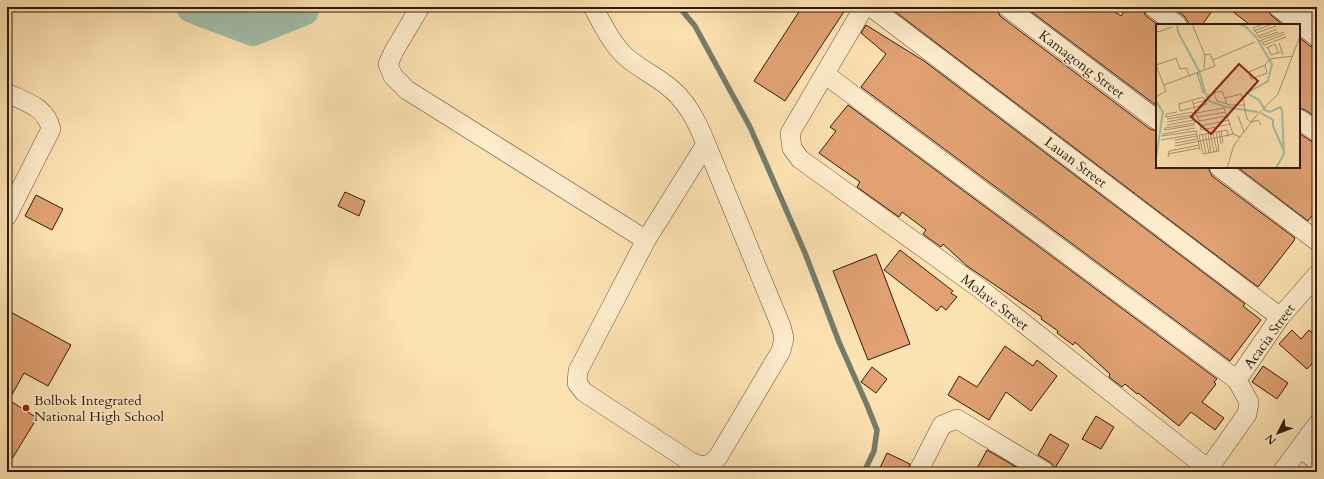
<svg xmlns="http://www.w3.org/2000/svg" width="1324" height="479" font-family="Cardo,serif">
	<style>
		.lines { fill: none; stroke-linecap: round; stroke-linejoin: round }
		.stream { stroke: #747d6b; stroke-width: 5.5 }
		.river { stroke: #a0bfa8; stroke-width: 32 }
		.building { fill: #e1a172; stroke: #311a0f }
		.minor-casing { stroke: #644c38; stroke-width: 20 }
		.minor { stroke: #feedcd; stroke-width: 19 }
		.poi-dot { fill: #8f2418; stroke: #feedcd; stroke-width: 1.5 }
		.labels { text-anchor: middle; stroke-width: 3; stroke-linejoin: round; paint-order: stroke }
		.street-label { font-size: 14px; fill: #311a0f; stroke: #feedcd }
		.poi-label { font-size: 14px; fill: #311a0f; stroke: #feedcd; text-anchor: start }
		.inset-river { fill: none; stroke: #a0bfa8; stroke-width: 2 }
		.inset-road { fill: none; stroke: #ac9371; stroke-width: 1 }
		.view { fill: #8f2418; fill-opacity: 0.15; stroke: #8f2418; stroke-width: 2 }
		.inset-edge { fill: none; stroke: #311a0f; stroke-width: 2 }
	</style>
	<rect width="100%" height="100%" fill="#fee3b2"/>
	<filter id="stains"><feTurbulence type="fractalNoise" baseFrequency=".005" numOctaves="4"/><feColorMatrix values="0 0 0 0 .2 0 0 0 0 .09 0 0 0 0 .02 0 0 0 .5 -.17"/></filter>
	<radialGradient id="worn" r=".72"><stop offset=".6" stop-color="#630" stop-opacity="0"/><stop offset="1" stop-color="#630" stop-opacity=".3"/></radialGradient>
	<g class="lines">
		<!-- stream -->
		<path class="stream" d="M679 7 695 26 750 127 805 253 839 342 867 405 877 430 874 451 864 472"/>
		<!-- river -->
		<path class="river" d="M192 7 253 30 303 10 302 7"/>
	</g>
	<!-- building -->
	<g class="building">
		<path d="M802 7H847L785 101 754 81Z"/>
		<path d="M889 7H996L1000 16 1150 129 1157 131V167H1208L1212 176 1295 238 1293 242 1258 287Z"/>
		<path d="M1025 7H1108L1121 16 1127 7H1142L1146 16 1157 24V106Z"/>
		<path d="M1171 7H1215L1202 25H1190L1184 16Z"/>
		<path d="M1227 7H1267L1271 15 1283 25H1250Z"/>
		<path d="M866 25 924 61 1245 304 1243 306 1261 320 1230 361 861 87 886 54 861 33Z"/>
		<path d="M1299 37 1310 46 1317 48V118L1305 110 1299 108Z"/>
		<path d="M848 105 1217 379 1214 382 1216 384 1202 402 1224 418 1215 430 1191 412 1179 426 1138 393 1137 394 1125 384 1122 387 1109 377 1110 374 1075 342 1073 345 1057 333 1058 331 1041 319 1042 317 967 266 943 244 941 247 927 237 923 234 926 230 902 212 899 217 857 187 860 182 819 153 836 131 830 127Z"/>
		<path d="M1299 133 1311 141 1317 143V209L1308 221 1237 167H1299Z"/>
		<path d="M345 192 365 201 359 216 338 206Z"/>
		<path d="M36 195 63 209 52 230 25 216Z"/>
		<path d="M900 250 953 291 951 293 957 297 946 310 941 306 937 311 884 270Z"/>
		<path d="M876 254 910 344 868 360 833 271Z"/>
		<path d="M7 310 71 345 48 386 24 373 9 400 37 418 7 467Z"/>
		<path d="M1292 330 1301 339 1309 330 1317 337V358L1307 369 1279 344Z"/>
		<path d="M1005 346 1033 366 1037 360 1057 376 1031 411 1006 392 989 420 948 395 959 376 977 387Z"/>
		<path d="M1263 366 1288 383 1277 399 1252 382Z"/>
		<path d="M872 367 887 379 876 393 861 382Z"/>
		<path d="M1096 416 1114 427 1101 449 1082 439Z"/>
		<path d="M1050 434 1069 445 1055 468 1051 463 1038 455Z"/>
		<path d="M987 450 1006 461 1024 472H975Z"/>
		<path d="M887 453 910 464 907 472H878Z"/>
	</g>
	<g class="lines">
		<!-- minor casing -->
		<g class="minor-casing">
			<g id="minor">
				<path d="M420 7 394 51 388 64 393 76 407 90 646 240"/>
				<path d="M593 7C602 23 611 43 625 56 637 67 652 74 665 84 686 99 697 121 706 144L781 326 784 338 781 351 718 457C708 467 703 467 691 462L584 392 577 383 578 371 646 240 706 144"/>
				<path d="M864 7 790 133 792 148 800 159 979 288 1208 469"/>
				<path d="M871 7 1280 317"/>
				<path d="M1007 7 1157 120"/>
				<path d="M1153 7 1177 25"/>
				<path d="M1278 7 1317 37"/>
				<path d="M1301 24 1314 7"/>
				<path d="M826 75 1237 380 1249 402 1247 414 1206 472"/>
				<path d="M7 93C26 102 46 107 51 129L7 216"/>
				<path d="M1299 119 1317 132"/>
				<path d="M1219 167 1317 241"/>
				<path d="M1237 380 1280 317 1317 275"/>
				<path d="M1300 448 1317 461"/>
				<path d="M918 472 942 425 957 419 1045 472"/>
				<path d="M1282 472 1317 425"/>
			</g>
		</g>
		<!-- minor -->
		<use href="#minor" class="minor"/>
	</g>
	<!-- markers -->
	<circle class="poi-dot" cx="26" cy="408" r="4"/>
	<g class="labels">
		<!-- street labels -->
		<g class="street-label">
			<text transform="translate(1082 64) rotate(37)" y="5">Kamagong Street</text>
			<text transform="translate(1076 162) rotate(37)" y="5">Lauan Street</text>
			<text transform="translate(995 302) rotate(38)" y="5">Molave Street</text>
			<text transform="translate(1269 336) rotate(-54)" y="5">Acacia Street</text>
		</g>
		<!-- poi labels -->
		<g class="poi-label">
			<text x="34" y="405">Bolbok Integrated<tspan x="34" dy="16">National High School</tspan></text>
		</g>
	</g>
	<!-- overview -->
	<g transform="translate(1156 24)">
		<rect width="144" height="144" fill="#fee3b2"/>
		<path class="inset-river" d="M21 0 22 8 43 47 49 68M83 0 90 3 100 13 116 40 112 57 91 69 103 76 109 86 114 88 124 83 126 86 128 130 120 144M50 71 53 77 70 83 102 88M0 77 7 88 0 134M105 89 117 96V102L128 127"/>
		<path class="inset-road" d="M107 0 97 4 104 14 122 8M0 6 2 8 16 3M98 7 116 0M100 9 120 2M103 12 121 5M105 16 108 21 130 13M103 17 128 8M106 19 129 10M123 19 127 31M110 24 119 20 122 28M112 24 115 31 125 28M20 34 24 45 30 44 34 53M57 36 99 18M0 41 10 67 0 73M0 41 21 34M109 41 111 49 95 55 93 48 109 41 114 35 137 32M48 45 49 31M41 49 47 68 53 71M8 61 59 42 54 30 49 31 36 0M47 73 51 80 24 87 23 80ZM69 74 85 70 89 81H72L71 80 61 77 58 69 66 67 71 80M36 76 41 93 70 88M37 80 50 76M88 82 91 95 95 98 102 96 105 101M40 89 68 84 77 110 84 113M82 92 88 108M10 93 36 88 39 99M10 93V90L21 88M42 93 45 106 75 100M11 95 37 91M43 97 71 92M11 98 37 93M39 99 9 104 8 106 39 101M11 101 38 96M44 102 74 96M39 104 7 110 6 112 40 107M40 106 44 126M65 106 67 119M63 107 65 120M54 108 58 128M57 108 61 128M52 109 55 129M46 110 50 130M49 110 53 129M43 111 47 130 63 127 60 107M43 111 71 106 72 113M5 116 40 110M19 116 41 112M19 119 41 115M19 122 78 110M12 130 43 124M12 133 13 127 43 121M71 144 78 121 100 92 122 70 144 12"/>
		<path class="view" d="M83 40 102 57 55 110 35 93Z"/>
		<rect width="144" height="144" class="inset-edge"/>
	</g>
	<!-- margin -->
	<rect width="1324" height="479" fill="none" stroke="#fee3b2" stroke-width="24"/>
	<rect x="8" y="8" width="1308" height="463" fill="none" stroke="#311a0f" stroke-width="2"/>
	<rect x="12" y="12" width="1300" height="455" fill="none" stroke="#311a0f"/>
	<!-- north arrow -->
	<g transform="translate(1278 433) rotate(228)" stroke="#feedcd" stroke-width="3" paint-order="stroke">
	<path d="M0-3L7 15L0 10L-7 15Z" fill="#311a0f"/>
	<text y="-6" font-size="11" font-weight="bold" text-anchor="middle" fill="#311a0f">N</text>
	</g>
	<rect width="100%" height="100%" filter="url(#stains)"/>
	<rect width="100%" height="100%" fill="url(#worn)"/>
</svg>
